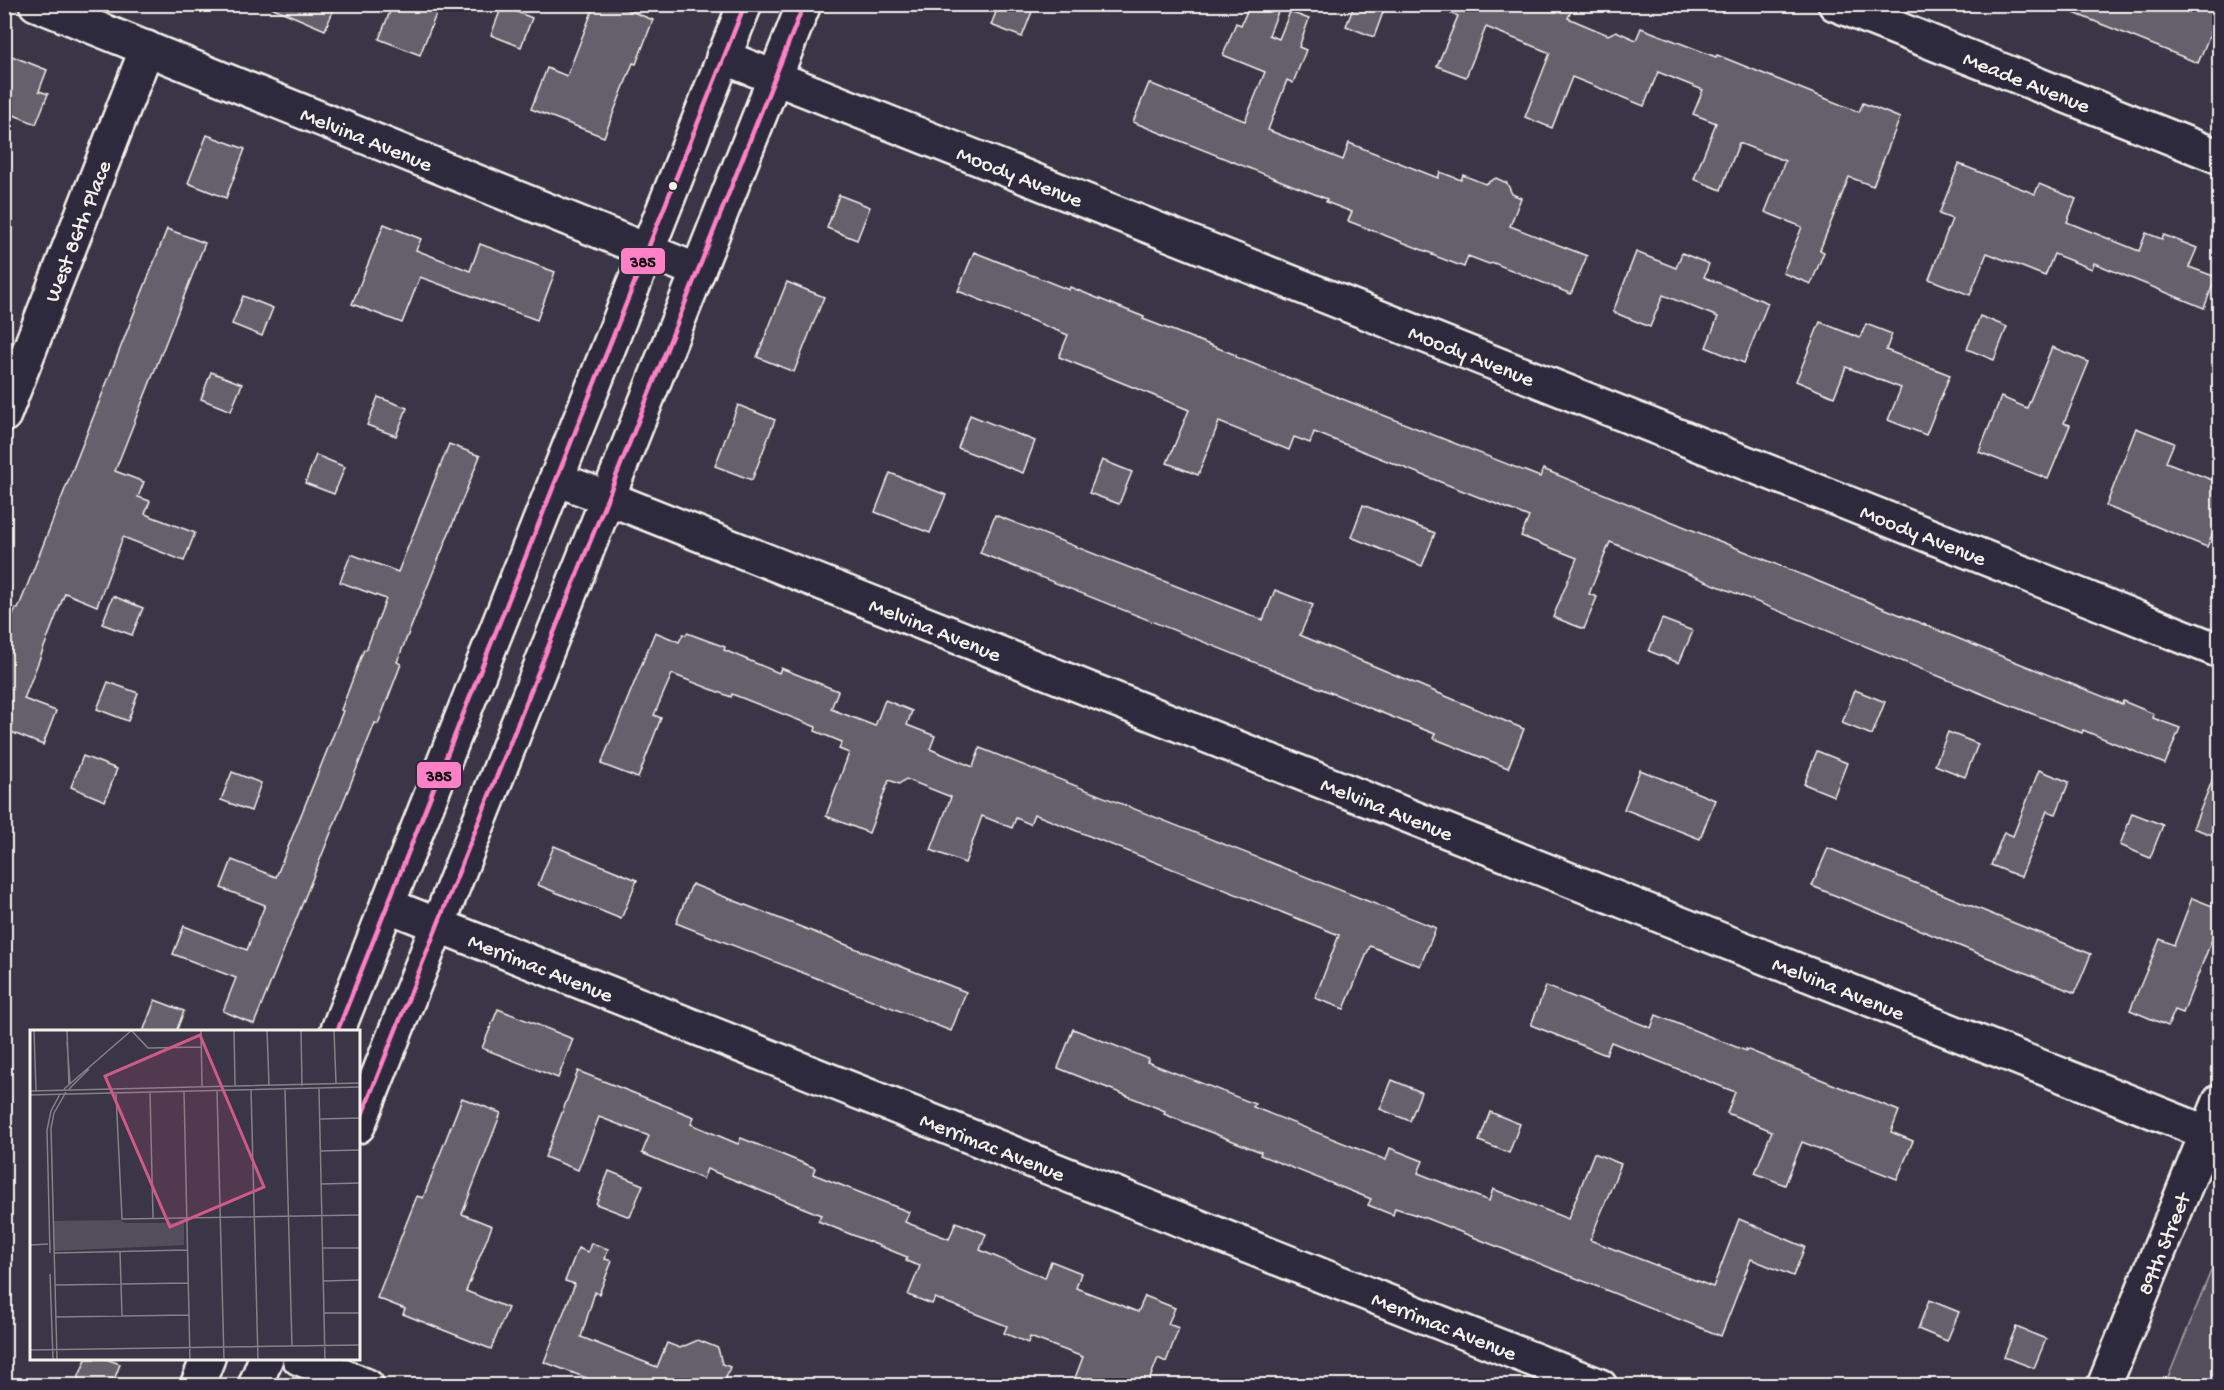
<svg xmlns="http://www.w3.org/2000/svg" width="2224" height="1390" font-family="'Gochi Hand',sans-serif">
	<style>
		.green { fill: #534e5c; stroke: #a4a0a2; stroke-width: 1.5 }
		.building { fill: #65616c; stroke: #f4f1e8; stroke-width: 1.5 }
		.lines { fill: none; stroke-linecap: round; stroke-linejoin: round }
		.minor-casing { stroke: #f4f1e8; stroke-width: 38 }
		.major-casing { stroke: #f4f1e8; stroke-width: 38 }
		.minor { stroke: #2f2a3d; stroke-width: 33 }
		.major { stroke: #2f2a3d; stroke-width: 33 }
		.bus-1-casing { stroke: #2f2a3d; stroke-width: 9 }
		.bus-1 { stroke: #ff80c5; stroke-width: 4.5 }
		.bus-dot { fill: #f4f1e8; stroke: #2f2a3d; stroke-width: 2 }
		.labels { text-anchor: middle; stroke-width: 5; stroke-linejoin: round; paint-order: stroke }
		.street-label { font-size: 22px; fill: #f4f1e8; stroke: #2f2a3d }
		.inset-road { fill: none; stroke: #858187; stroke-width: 1.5 }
		.view { fill: #d15985; fill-opacity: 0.15; stroke: #d15985; stroke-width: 3 }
		.inset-edge { fill: none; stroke: #f4f1e8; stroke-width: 3 }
		.line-badge { stroke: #2f2a3d; stroke-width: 2 }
		.pale-badge-label { font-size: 16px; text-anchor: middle; font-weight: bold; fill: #111 }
	</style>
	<rect width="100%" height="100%" fill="#3b3647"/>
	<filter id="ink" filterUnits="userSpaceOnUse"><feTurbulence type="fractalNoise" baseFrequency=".0167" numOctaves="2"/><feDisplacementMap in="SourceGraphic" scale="12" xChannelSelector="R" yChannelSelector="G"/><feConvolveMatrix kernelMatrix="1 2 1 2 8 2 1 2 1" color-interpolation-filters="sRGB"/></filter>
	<g filter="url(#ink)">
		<!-- green -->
		<path class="green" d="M2219 1251V1385H2165Z"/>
		<!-- building -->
		<g class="building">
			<path d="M264 4H336L325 30Z"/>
			<path d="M393 4H440L420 55 379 39Z"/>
			<path d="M595 4H613L653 20 636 64 633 63 604 137 531 109 547 68 567 76Z"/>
			<path d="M999 4H1035L1022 37 991 25Z"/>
			<path d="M1250 4H1281L1269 35 1279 39 1290 12 1309 19 1299 47 1306 50 1293 83 1287 80 1268 130 1343 160 1349 143 1438 178 1440 172 1461 180 1463 175 1485 184 1496 178 1507 183 1512 194 1521 198 1510 226 1587 256 1571 294 1494 263 1489 264 1468 256 1464 267 1432 255 1433 254 1348 221 1352 212 1326 202 1327 199 1133 122 1149 83 1245 121 1265 72 1223 55 1236 23 1241 25Z"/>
			<path d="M1355 4H1386L1374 37 1346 26Z"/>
			<path d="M1433 4H1574L1568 18 1608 35 1616 31 1636 40 1641 28 1716 57 1717 55 1859 112 1863 103 1900 118 1873 186 1849 177 1820 250 1824 252 1811 284 1783 273 1802 227 1765 212 1785 161 1739 143 1721 190 1694 179 1716 123 1693 114 1703 90 1658 72 1644 106 1572 77 1552 128 1525 117 1550 53 1486 27 1466 77 1437 66 1458 16Z"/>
			<path d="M2220 4V10L2198 63 2054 5Z"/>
			<path d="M502 6 532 18 521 47 491 35Z"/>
			<path d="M4 53 47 70 39 91 48 94 36 124 4 111Z"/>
			<path d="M207 135 245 149 226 198 188 183Z"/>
			<path d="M1959 164 2035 194 2039 184 2076 199 2067 222 2139 251 2146 233 2162 239 2164 235 2197 248 2189 267 2216 277 2204 308 2094 263 2092 269 2054 254 2045 276 1987 253 1970 295 1929 279 1952 219 1939 214Z"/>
			<path d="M839 195 870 207 857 240 827 228Z"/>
			<path d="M384 224 421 239 416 250 470 271 480 244 555 272 537 320 420 277 402 323 352 304Z"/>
			<path d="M167 229 205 243 115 471 144 482 138 497 150 501 145 514 195 533 184 561 123 537 97 606 65 593 24 699 56 711 43 745 11 732 6 744 4 743V637L16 608 18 609Z"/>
			<path d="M974 252 1069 290 1070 287 1144 317 1143 319 1236 355V357L1540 477 1543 469 2006 658 2122 704 2123 701 2154 714 2153 718 2180 728 2165 764 2083 730 2082 733 2007 704 1610 542 1589 594 1597 597 1584 629 1553 617 1577 558 1521 536 1529 517 1314 432 1310 443 1294 437 1289 450 1219 422 1198 475 1167 463 1189 410 1059 357 1068 335 958 291Z"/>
			<path d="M1636 252 1676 268 1682 253 1709 264 1704 277 1768 303 1744 363 1706 347 1718 317 1663 295 1650 327 1613 312Z"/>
			<path d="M787 282 824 297 794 372 757 357Z"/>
			<path d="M243 296 273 308 262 336 232 324Z"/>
			<path d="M1980 316 2007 327 1994 360 1967 349Z"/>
			<path d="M1820 322 1860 338 1866 324 1892 334 1886 350 1950 375 1926 435 1888 420 1901 388 1846 367 1834 397 1796 381Z"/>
			<path d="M2052 347 2089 362 2064 423 2070 425 2048 479 1979 452 2001 397 2027 408Z"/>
			<path d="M211 372 242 384 231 411 201 399Z"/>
			<path d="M378 397 407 408 396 436 367 425Z"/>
			<path d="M738 405 775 420 752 480 715 466Z"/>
			<path d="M970 415 1035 441 1023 473 958 448Z"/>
			<path d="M2136 428 2174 443 2166 462 2220 483V516L2207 547 2106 506Z"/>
			<path d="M449 444 480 456 397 662 401 664 378 724 375 723 254 1024 223 1011 236 978 173 954 184 926 247 950 265 905 221 888 232 860 276 877 343 711 341 710 364 649 366 650 386 599 340 582 351 554 398 572Z"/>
			<path d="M316 455 345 467 334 494 305 483Z"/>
			<path d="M1102 460 1132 472 1119 504 1089 493Z"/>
			<path d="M890 473 946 495 930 533 875 512Z"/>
			<path d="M1363 505 1435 533 1422 566 1351 537Z"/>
			<path d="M995 515 1263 620 1275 590 1313 605 1300 635 1524 729 1508 768 1433 738 1435 734 980 553Z"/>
			<path d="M113 596 143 608 132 635 102 624Z"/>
			<path d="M1662 619 1693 631 1679 663 1649 651Z"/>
			<path d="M655 632 679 642 683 634 686 635 687 633 725 647 724 650 779 673 781 668 838 691 831 709 875 726 885 700 912 711 907 725 935 736 930 749 973 767 980 748 1436 928 1420 966 1370 946 1344 1009 1315 998 1339 935 1034 814 1030 824 1016 818 1012 828 982 816 965 863 931 850 951 797 906 779 899 784 889 780 869 833 826 816 849 753 839 749 842 742 815 731 816 727 732 694 731 697 672 674 654 715 661 718 638 778 601 764Z"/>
			<path d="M108 682 138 693 128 721 97 709Z"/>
			<path d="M1855 690 1885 702 1872 735 1842 723Z"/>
			<path d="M1948 732 1978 744 1965 777 1935 765Z"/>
			<path d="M1817 751 1847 763 1834 796 1804 784Z"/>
			<path d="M83 756 117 769 105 801 71 787Z"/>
			<path d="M2218 766H2220V838L2193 828Z"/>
			<path d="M1640 770 1715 800 1700 839 1624 809Z"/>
			<path d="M2039 770 2069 782 2056 814 2047 811 2021 877 1991 865 2004 832 2013 836Z"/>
			<path d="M232 772 261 783 251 811 221 800Z"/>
			<path d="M2132 813 2163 825 2150 858 2120 845Z"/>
			<path d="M554 846 637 880 621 919 538 885Z"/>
			<path d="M1828 848 2091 954 2075 993 1812 886Z"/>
			<path d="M692 884 966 992 951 1031 676 923Z"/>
			<path d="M2192 898 2220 909V919L2183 1013 2175 1010 2168 1026 2130 1010 2160 939 2174 945Z"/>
			<path d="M1546 986 1651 1028 1656 1015 1746 1051V1049L1899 1111 1891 1132 1913 1141 1897 1179 1802 1142 1785 1185 1755 1173 1772 1131 1727 1113 1735 1092 1611 1042 1606 1055 1531 1025Z"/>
			<path d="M155 1000 184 1011 176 1032H143Z"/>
			<path d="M498 1009 573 1039 558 1078 482 1048Z"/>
			<path d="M1073 1029 1149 1059 1147 1062 1255 1104 1253 1107 1386 1160 1390 1148 1423 1161 1418 1173 1489 1201 1493 1189 1568 1219 1594 1153 1621 1164 1590 1240 1713 1287 1739 1219 1805 1247 1793 1276 1751 1259 1721 1336 1428 1219 1395 1208 1393 1215 1368 1205 1371 1199 1260 1155 1261 1152 1164 1114 1165 1111 1058 1068Z"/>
			<path d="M578 1071 694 1117 691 1124 738 1144 741 1138 815 1168 813 1174 909 1212 905 1222 949 1239 956 1222 986 1234 980 1250 1045 1278 1051 1261 1081 1273 1076 1288 1138 1312 1145 1296 1175 1308 1168 1324 1179 1328 1166 1362 1158 1358 1147 1386H1072L1083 1357 1030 1337 1028 1343 1004 1333 1007 1326 935 1298 932 1304 908 1295 920 1266 906 1261 907 1257 818 1221 821 1215 707 1169 703 1179 642 1153 649 1136 599 1117 578 1170 545 1157Z"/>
			<path d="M1392 1080 1421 1092 1410 1121 1380 1109Z"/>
			<path d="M462 1098 501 1113 462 1214 492 1226 466 1291 508 1308 491 1349 403 1314 405 1309 377 1298 417 1196 423 1198Z"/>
			<path d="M1490 1112 1520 1124 1509 1153 1479 1141Z"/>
			<path d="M609 1171 643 1185 630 1217 596 1204Z"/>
			<path d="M591 1243 608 1249 605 1259 612 1261 599 1294 595 1292 581 1337 657 1367 667 1343 680 1348 698 1340 718 1348 722 1364 730 1367 723 1386H586L589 1379 544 1362 575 1284 565 1281 578 1248 588 1252Z"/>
			<path d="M1929 1300 1959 1312 1947 1341 1918 1329Z"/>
			<path d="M2016 1327 2046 1339 2034 1368 2004 1357Z"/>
			<path d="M86 1359H106L120 1364 112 1386H75Z"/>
		</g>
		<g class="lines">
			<!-- minor casing -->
			<g class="minor-casing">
				<g id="minor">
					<path id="s1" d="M36 4 698 271"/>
					<path id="s2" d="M1835 4 2220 157"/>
					<path id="s3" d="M723 57 2220 651"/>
					<path id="s4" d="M4 415 147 48"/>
					<path id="s5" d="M556 479 608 498 2220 1138"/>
					<path id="s6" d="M387 905 1600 1386"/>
					<path d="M299 1358 367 1386"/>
					<path id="s7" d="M2104 1386 2220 1101"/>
				</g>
			</g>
			<!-- major casing -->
			<g class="major-casing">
				<g id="major">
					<path d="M337 1032 745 4"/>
					<path d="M358 1126 804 4"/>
					<path d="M197 1386 208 1358"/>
					<path d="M255 1386 266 1358"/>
				</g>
			</g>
			<!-- minor -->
			<use href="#minor" class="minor"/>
			<!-- major -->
			<use href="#major" class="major"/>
			<!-- bus-1 casing -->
			<g class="bus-1-casing">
				<g id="bus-1">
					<path d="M337 1032 745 4"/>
					<path d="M358 1125 804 4"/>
				</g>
			</g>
			<!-- bus-1 -->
			<use href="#bus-1" class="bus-1"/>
		</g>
	</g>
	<!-- markers -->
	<circle class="bus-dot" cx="673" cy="186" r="5"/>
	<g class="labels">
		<!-- street labels -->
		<g class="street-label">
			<text dy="8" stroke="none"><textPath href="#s2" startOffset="207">Meade Avenue</textPath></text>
			<text dy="8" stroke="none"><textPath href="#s1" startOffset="357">Melvina Avenue</textPath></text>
			<text dy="8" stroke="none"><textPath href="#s3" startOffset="320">Moody Avenue</textPath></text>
			<text dy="8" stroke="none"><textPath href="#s4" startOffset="198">West 86th Place</textPath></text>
			<text dy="8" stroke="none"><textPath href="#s3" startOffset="806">Moody Avenue</textPath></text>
			<text dy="8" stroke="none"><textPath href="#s3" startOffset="1292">Moody Avenue</textPath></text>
			<text dy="8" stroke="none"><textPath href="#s5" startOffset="408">Melvina Avenue</textPath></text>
			<text dy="8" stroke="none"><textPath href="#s5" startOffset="894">Melvina Avenue</textPath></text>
			<text dy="8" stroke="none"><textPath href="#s6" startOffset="166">Merrimac Avenue</textPath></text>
			<text dy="8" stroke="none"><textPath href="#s5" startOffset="1380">Melvina Avenue</textPath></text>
			<text dy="8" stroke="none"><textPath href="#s6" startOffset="652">Merrimac Avenue</textPath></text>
			<text dy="8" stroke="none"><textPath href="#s7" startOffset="154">89th Street</textPath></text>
			<text dy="8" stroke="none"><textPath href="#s6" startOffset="1138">Merrimac Avenue</textPath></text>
		</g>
	</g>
	<!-- overview -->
	<g transform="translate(30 1030)">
		<rect width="330" height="330" fill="#3b3647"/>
		<path d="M90 190 95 193H154V215L24 221V191Z" fill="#534e5c"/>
		<path class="inset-road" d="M4 0 6 61M37 0 39 55M101 0 118 18 171 17M171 0 172 56M204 0 205 56M237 0 239 55M271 0 272 56M304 0 306 53M37 12 40 53M34 59 102 0M39 59 59 39M289 59 295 330M221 60 228 330M255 60 262 316M0 61 330 53M187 61 194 330M154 62 160 330M120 63 123 188M86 64 92 189 330 185M0 65 330 57M290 89 330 88M290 121 330 120M291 154 330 153M0 215 18 214M293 218H330M90 222 92 286M20 223 17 100 21 81 30 64M24 223 157 220M20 244 23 330M293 251 330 250M25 255 158 253M294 283H330M26 287 159 285M0 320 330 315M27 330 21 98 24 83 36 62"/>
		<path class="view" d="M170 5 234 157 140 197 75 46Z"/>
		<rect width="330" height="330" class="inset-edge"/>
	</g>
	<g class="line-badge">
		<rect x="620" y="247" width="46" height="28" rx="6" fill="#ff80c5"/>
		<rect x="416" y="761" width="46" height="28" rx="6" fill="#ff80c5"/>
	</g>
	<g class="pale-badge-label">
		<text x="643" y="267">385</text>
		<text x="439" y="781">385</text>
	</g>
	<!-- margin -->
	<rect width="2224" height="1390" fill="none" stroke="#2f2a3d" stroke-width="24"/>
	<rect x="12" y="12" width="2200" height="1366" fill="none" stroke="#f4f1e8" stroke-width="2" filter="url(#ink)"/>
</svg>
